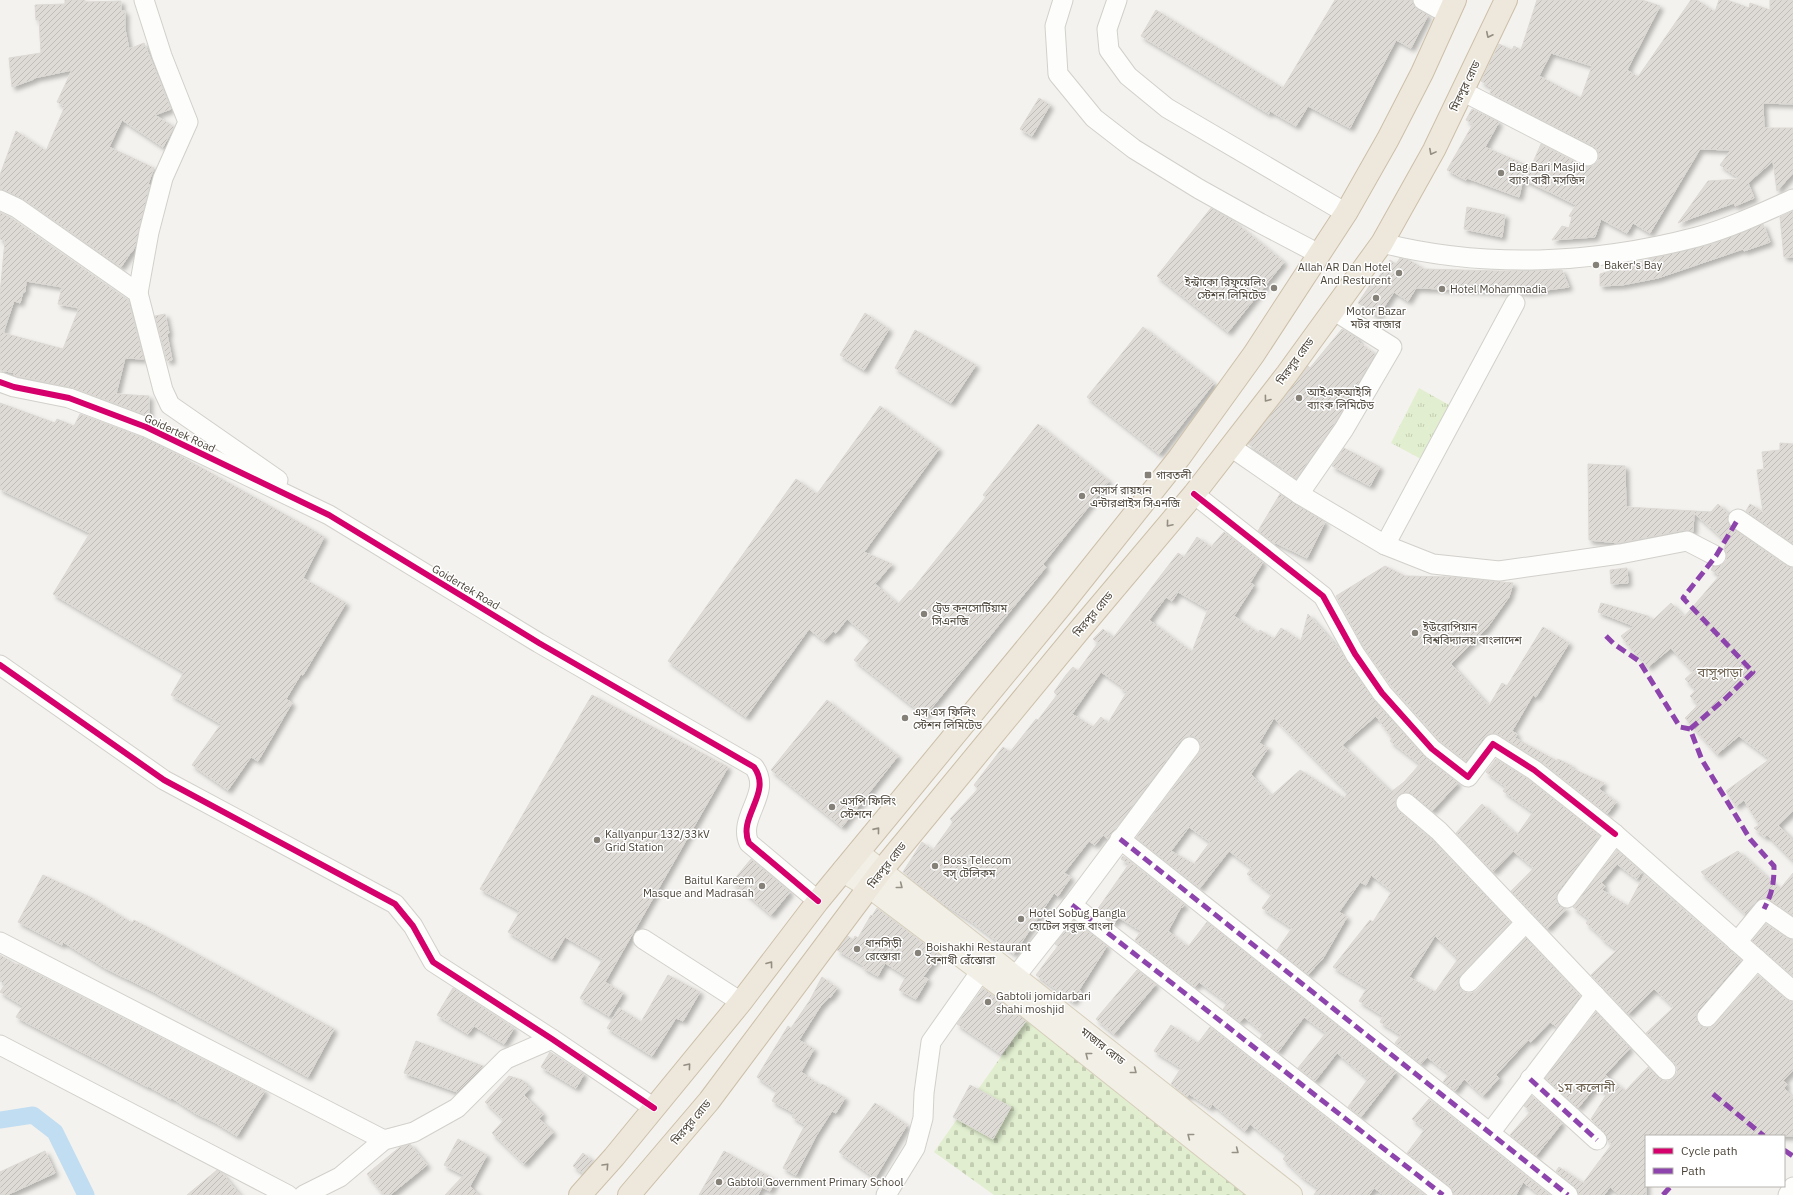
<svg xmlns="http://www.w3.org/2000/svg" width="1793" height="1195" font-family="'IBM Plex Sans','Noto Sans Bengali',sans-serif">
	<style>
		.grass { fill: url(#grass-tufts) }
		.cemetery { fill: url(#cemetery-stones) }
		.lines { fill: none; stroke-linecap: round; stroke-linejoin: round }
		.canal { stroke: #c0ddf1; stroke-width: 17 }
		.building { fill: url(#building-hatch); stroke: #dcd9d4; fill-rule: evenodd; filter: url(#shadow) }
		.minor-casing { stroke: #d2d0cb; stroke-width: 21 }
		.major-casing { stroke: #d6cebb; stroke-width: 24 }
		.highway-casing { stroke: #ccbfa9; stroke-width: 24 }
		.minor { stroke: #fdfdfc; stroke-width: 19 }
		.major { stroke: #f2efe6; stroke-width: 22 }
		.highway { stroke: #ede8db; stroke-width: 22 }
		.quiet { stroke: #8e44ad; stroke-width: 5; stroke-dasharray: 10 5; stroke-linecap: butt }
		.cycleway-casing { stroke: #fff; stroke-width: 8 }
		.cycleway { stroke: #d6006c; stroke-width: 6 }
		.oneway { stroke: #948e82 }
		.oneway2 { stroke: #969187 }
		.poi-dot { fill: #868178; stroke: #fff; stroke-width: 1.5 }
		.labels { text-anchor: middle; stroke-width: 3; stroke-linejoin: round; paint-order: stroke }
		.street-label { font-size: 11px; fill: #4b4439; stroke: #fff }
		.poi-label { font-size: 11px; fill: #4b4439; stroke: #fff; text-anchor: start }
		.quarter-label { font-size: 13px; fill: #6e6250; stroke: #fff }
	</style>
	<defs>
		<pattern id="grass-tufts" width="24" height="20" patternUnits="userSpaceOnUse"><rect width="24" height="20" fill="#e1eecf"/><path d="M3 7l-1-3M5 7V3M7 7l1-3M15 17l-1-3M17 17v-4M19 17l1-3" fill="none" stroke="#c3cdb2"/></pattern>
		<pattern id="cemetery-stones" width="16" height="16" patternUnits="userSpaceOnUse"><rect width="16" height="16" fill="#e1eecf"/><path d="M2 7V4a2 2 0 0 1 4 0v3zM10 15v-3a2 2 0 0 1 4 0v3z" fill="#c3cdb2"/></pattern>
		<pattern id="building-hatch" width="6" height="6" patternUnits="userSpaceOnUse"><rect width="6" height="6" fill="#dedbd6"/><path d="M-1 1l2-2M0 6l6-6M5 7l2-2" fill="none" stroke="#c0bdb8"/></pattern>
		<filter id="shadow"><feDropShadow dx="3.5" dy="3.5" stdDeviation="2" flood-color="#0004"/></filter>
	</defs>
	<rect width="100%" height="100%" fill="#f4f2ee"/>
	<!-- grass -->
	<path class="grass" d="M1419 388 1449 405 1421 459 1391 443Z"/>
	<!-- cemetery -->
	<path class="cemetery" d="M1026 1021 1265 1188 1260 1195H994L934 1152Z"/>
	<g class="lines">
		<!-- canal -->
		<path class="canal" d="M0 1120 33 1115 55 1132 86 1195"/>
	</g>
	<!-- building -->
	<g class="building">
		<path d="M65 0H85V2L121 1V11H125V29L129 49 144 43 171 109 155 115 174 127 163 147 122 120 109 147 154 168 148 184 150 185 136 244 132 252H131L121 267 23 199 0 189V175L16 131 46 151 65 106 57 102 72 70 34 78V79L12 87 9 58 41 53 39 20H36L35 5 65 4Z"/>
		<path d="M1335 0H1412L1414 6 1428 15 1411 48 1396 40 1350 128 1308 106 1296 126 1270 111 1269 114 1141 36 1156 10 1283 88Z"/>
		<path d="M1537 0H1642L1660 6 1627 70 1638 77 1691 0H1697L1715 12 1719 0H1727L1749 8 1750 3 1770 10V0H1793V104L1763 103 1764 128H1793V173L1777 191 1773 161 1748 183 1754 198 1735 206 1734 203 1678 223 1708 181 1740 179 1720 165 1731 150 1700 149 1650 233 1633 223 1627 233 1601 219 1595 237 1552 240 1562 226 1569 228 1572 217 1569 216 1576 205 1523 179 1519 197 1467 178 1466 180 1447 170 1473 124 1466 120 1472 109 1499 122 1485 147 1531 167 1541 144 1583 166 1589 167 1594 165 1598 161 1599 155 1597 150 1593 146 1490 93 1492 88 1481 81 1499 44 1512 50 1514 46 1521 50ZM1551 53 1592 66 1581 98 1539 76Z"/>
		<path d="M1039 98 1050 105 1032 136 1020 129Z"/>
		<path d="M1467 207 1505 215 1502 237 1464 229Z"/>
		<path d="M1211 208 1231 219 1284 262 1228 332 1157 276Z"/>
		<path d="M1793 211V257H1784L1780 217Z"/>
		<path d="M0 212 11 218 128 300 144 359 125 358 116 394 149 396V416L73 388 17 376 14 375 15 373 0 370V294L5 241 0 239ZM26 281 62 287 58 304 79 308 63 349 3 333 14 301 20 303 23 292H25Z"/>
		<path d="M1763 224 1770 242 1744 251 1743 249 1658 278 1622 285 1600 286V274L1648 259 1712 244Z"/>
		<path d="M1400 258 1409 260 1424 269 1500 271 1562 270 1569 287 1531 292 1416 288 1408 301 1394 292 1378 316 1358 303 1374 279 1376 281 1390 260 1396 264Z"/>
		<path d="M865 313 889 329 864 370 840 355Z"/>
		<path d="M165 314 169 333 167 334 172 360 167 361 155 316Z"/>
		<path d="M1143 327 1214 383 1159 454 1087 397Z"/>
		<path d="M1342 329 1359 339 1357 341 1375 354 1335 423 1296 479 1281 468 1282 467 1248 444 1308 366 1310 368Z"/>
		<path d="M915 330 976 365 951 403 895 368Z"/>
		<path d="M0 403 55 423 57 419 74 426 80 414 142 437 175 453 309 528 324 537 303 578 346 603 303 675 301 674 286 699 292 703 258 761 251 757 228 790 192 765 221 724 171 695 184 672 53 594 90 533 0 489Z"/>
		<path d="M880 406 939 449 864 552 892 564 875 584 898 604 910 590 911 591 986 497 983 495 1038 424 1109 481 1043 564 1046 567 925 716 854 660 871 639 847 619 836 633 833 631 824 641 809 629 746 717 668 661 796 479 817 494Z"/>
		<path d="M1780 443 1793 444V544L1746 511 1750 504 1763 512 1757 470 1764 469 1762 452 1780 450Z"/>
		<path d="M1344 448 1380 467 1370 486 1332 466Z"/>
		<path d="M1588 464 1625 466 1626 507 1711 512 1718 504 1729 514 1728 523 1732 528 1787 566 1793 568V811L1778 825 1793 840V861L1767 835 1765 837 1754 828 1759 825 1744 800 1736 806 1726 791 1770 759 1739 736 1717 754 1685 718 1698 705 1690 696 1696 690 1685 679 1693 672 1671 648 1648 667 1638 655 1637 656 1621 636 1634 626 1598 612 1601 603 1648 616 1652 621 1671 603 1684 617 1720 575 1711 570 1713 566 1722 565 1726 561 1727 555 1724 548 1727 542 1694 513 1693 532 1685 530 1619 543 1589 540Z"/>
		<path d="M1280 494 1325 522 1307 558 1276 543 1275 544 1258 531Z"/>
		<path d="M1224 532 1263 562 1250 583 1254 585 1234 616 1258 633 1260 630 1274 639 1281 628 1301 641 1308 614 1340 650 1374 700 1424 756 1458 783 1432 811 1408 792 1403 793 1398 796 1395 801 1396 807 1399 811 1431 839 1511 922 1461 975 1458 980V985L1461 990 1467 993H1472L1477 990 1526 938 1580 996 1557 1027 1550 1022 1531 1042 1528 1040 1496 1075 1499 1078 1483 1096 1464 1079 1455 1091 1443 1082 1449 1074 1427 1057 1421 1064 1395 1043 1401 1035 1380 1022 1383 1016 1359 1001 1367 988 1333 967 1370 920 1373 922 1392 891 1371 875 1366 885 1360 882 1339 912 1347 917 1322 960H1321L1308 975 1277 950 1292 928 1262 908 1272 894 1247 874 1252 868 1229 851 1200 888 1136 838 1199 753 1201 748 1200 742 1197 738 1192 736 1186 737 1181 740 1108 839 1103 835 1095 845 1089 841 1064 873 1071 877 1058 896 1054 893 1014 954 969 920 939 901 903 872 922 842 933 850 953 822 950 819 978 789 974 785 1003 747 1010 752 1036 719 1038 720 1057 695 1054 692 1066 675 1073 667 1078 671 1098 643 1093 639 1103 629 1113 638 1178 553 1184 557 1197 537 1211 547ZM1178 592 1208 609 1192 652 1149 620 1166 597 1172 601ZM1101 672 1122 686 1120 688 1127 692 1108 723 1101 717 1093 727 1072 714ZM1376 716 1392 738 1390 741 1420 764 1404 782 1391 792 1342 745ZM1274 718 1348 793 1344 798 1300 770 1271 796 1251 774 1268 748 1259 743ZM1189 827 1210 842 1194 864 1171 851ZM1435 936 1458 959 1435 992 1409 977Z"/>
		<path d="M1385 566 1405 576 1453 577 1513 583 1509 597 1487 628 1451 664 1489 706 1502 683 1507 686 1543 627 1569 643 1536 697 1533 695 1512 731 1517 734 1515 738 1557 761 1558 759 1572 766 1571 768 1604 783 1599 789 1616 802 1607 814 1541 761 1499 735 1493 733 1484 737 1466 761 1440 741 1391 686 1364 648 1336 596Z"/>
		<path d="M1627 568 1628 583 1611 584 1610 570Z"/>
		<path d="M592 695 728 767 605 982 623 993 609 1016 580 998 603 959 565 937 552 959 508 932 520 911 480 889Z"/>
		<path d="M827 700 898 756 842 827 771 770Z"/>
		<path d="M1496 759 1528 779 1600 836 1558 891 1556 897 1557 903 1561 907 1566 909 1547 929 1511 891 1534 868 1513 851 1493 872 1456 833 1482 804 1517 835 1533 812 1503 791 1506 787 1486 772Z"/>
		<path d="M1617 850 1642 872 1637 879 1617 864 1601 883 1605 886 1602 890 1628 906 1644 875 1741 960 1698 1010 1696 1015 1697 1020 1700 1026 1705 1028 1710 1027 1715 1024 1758 975 1786 999 1793 1002V1070L1783 1081 1787 1084 1784 1088 1793 1098V1136H1646V1195H1620L1610 1187 1604 1195H1579L1575 1187 1556 1171 1559 1167 1583 1183 1612 1144 1608 1141 1604 1132 1591 1119 1607 1094 1596 1086 1578 1108 1545 1078 1596 1012 1630 1048 1605 1075 1625 1091 1648 1067 1663 1081H1668L1673 1078 1677 1073V1067L1674 1062 1646 1033 1674 1007 1654 989 1628 1014 1591 975 1617 950 1601 938 1602 937 1586 923 1589 919 1573 907Z"/>
		<path d="M1738 851 1780 889 1793 873V916L1770 900 1765 898 1756 902 1745 914 1701 872Z"/>
		<path d="M1123 856 1185 905 1182 908 1181 907 1168 931 1188 947 1207 922 1396 1072 1361 1117 1348 1107 1368 1079 1337 1053 1315 1081 1298 1068 1326 1033 1304 1017 1278 1052 1260 1038 1264 1033 1244 1017 1240 1022 1223 1009 1228 1003 1199 982 1195 987 1135 940 1141 931 1118 917 1114 924 1097 910 1129 864 1121 859Z"/>
		<path d="M751 859 790 892 771 915 732 882Z"/>
		<path d="M43 875 90 897 132 923 134 920 157 932 334 1029 308 1077 152 991 105 968 63 942 62 945 18 922Z"/>
		<path d="M877 908 939 955 923 977 928 979 916 999 899 990 906 976 885 963 878 976 863 968 864 966 837 950 848 936 853 940 855 936 858 938 871 915 872 916Z"/>
		<path d="M1074 920 1107 946 1079 990 1081 991 1073 1002 1036 975 1058 946 1055 944Z"/>
		<path d="M1766 924 1787 938 1793 940V976L1752 941Z"/>
		<path d="M0 955 17 965 18 964 265 1091 237 1136 216 1123 195 1113 172 1098 171 1099 148 1086V1087L16 1017 23 1006 0 992 5 984 0 981Z"/>
		<path d="M1137 970 1156 984 1114 1034 1096 1019Z"/>
		<path d="M668 975 700 992 683 1021 676 1018 652 1056 607 1028 619 1008 641 1022Z"/>
		<path d="M822 977 837 988 830 998 829 997 820 1007 799 1040 814 1049 801 1072 821 1086 822 1084 845 1098 836 1113 832 1111 816 1136 796 1175 783 1168 805 1125 792 1117 794 1113 772 1101 777 1091 757 1077 788 1026 791 1028 810 1000Z"/>
		<path d="M453 988 514 1028 504 1044 474 1026 468 1034 437 1015Z"/>
		<path d="M983 988 1026 1021 1001 1054 957 1024Z"/>
		<path d="M1171 1025 1198 1043 1210 1027 1422 1193 1421 1195H1384L1374 1188 1369 1195H1314L1318 1188 1302 1177 1283 1159 1287 1154 1250 1124 1245 1131 1212 1104 1210 1108 1189 1094 1187 1097 1171 1084 1181 1068 1154 1051Z"/>
		<path d="M416 1041 483 1066 457 1092 404 1073Z"/>
		<path d="M550 1052 584 1074 576 1088 541 1067Z"/>
		<path d="M509 1076 522 1080 530 1088 524 1095 543 1114 539 1119 553 1132 524 1164 492 1133 504 1120 485 1102Z"/>
		<path d="M970 1085 1011 1107 993 1139 953 1117Z"/>
		<path d="M1532 1096 1562 1123 1536 1156 1510 1135 1531 1111 1524 1106Z"/>
		<path d="M1429 1099 1550 1195H1540L1523 1182 1516 1195H1454L1450 1186 1407 1153 1425 1129 1412 1119Z"/>
		<path d="M875 1103 907 1125 875 1178 839 1152Z"/>
		<path d="M458 1139 487 1155 470 1186 479 1195H445L464 1175 444 1165Z"/>
		<path d="M410 1144 427 1165 390 1195H384L367 1174 400 1147Z"/>
		<path d="M45 1151 55 1173 7 1195H0V1172Z"/>
		<path d="M724 1151 776 1180 770 1191 762 1187 758 1195H699Z"/>
		<path d="M583 1153 593 1161 583 1173 573 1166Z"/>
		<path d="M217 1170 222 1173 240 1195H187Z"/>
	</g>
	<g class="lines">
		<!-- minor casing -->
		<g class="minor-casing">
			<g id="minor">
				<path d="M1063 0 1055 26 1058 74 1094 118 1134 149 1199 189 1260 223 1319 254"/>
				<path d="M1117 0 1107 29 1109 50 1128 76 1167 108 1346 213"/>
				<path d="M1423 0 1448 14"/>
				<path d="M1462 91 1588 156"/>
				<path d="M0 200 17 208 138 293 163 390 170 405 278 480"/>
				<path d="M1382 243C1485 269 1594 264 1697 237 1730 228 1762 213 1793 199"/>
				<path d="M138 293 149 232 163 178 188 122 162 56 144 0"/>
				<path d="M0 382 14 387 69 398 146 427 329 515 539 643 754 767C773 793 737 817 749 843L818 901"/>
				<path d="M1231 447 1299 494 1385 545 1433 564 1499 571 1620 554 1687 541 1716 556"/>
				<path d="M1194 494 1323 596 1355 654 1382 693 1432 749 1468 777 1493 744 1534 770 1615 834"/>
				<path d="M1299 494 1344 429 1392 347 1333 310"/>
				<path d="M1738 519 1793 557"/>
				<path d="M1385 545 1515 303"/>
				<path d="M0 665 164 780 395 904 413 926 433 962 552 1039 654 1108"/>
				<path d="M1406 803 1439 831 1666 1070"/>
				<path d="M1120 839 1568 1195"/>
				<path d="M1567 898 1615 834 1793 991"/>
				<path d="M1072 905 1443 1195"/>
				<path d="M643 939 741 1002"/>
				<path d="M0 942 384 1140"/>
				<path d="M1737 942 1764 909 1793 929"/>
				<path d="M1015 977 1072 905 1190 747"/>
				<path d="M1469 982 1525 923"/>
				<path d="M1707 1017 1757 959"/>
				<path d="M0 1045 288 1195"/>
				<path d="M1530 1079 1597 1140"/>
				<path d="M1490 1133 1595 995"/>
				<path d="M304 1195 340 1177 384 1140 414 1132 457 1108 506 1059 552 1039"/>
				<path d="M886 1195 915 1148 923 1118 924 1093 931 1042 981 971"/>
				<path d="M1788 1195 1793 1187"/>
			</g>
		</g>
		<!-- major casing -->
		<g class="major-casing">
			<g id="major">
				<path d="M858 853 1291 1195"/>
				<path d="M843 871 870 887 1005 989 1264 1195"/>
			</g>
		</g>
		<!-- highway casing -->
		<g class="highway-casing">
			<g id="highway">
				<path d="M580 1195 614 1157 741 1002 818 901 1061 606 1179 458 1254 354 1346 213 1388 139 1422 73 1455 0"/>
				<path d="M629 1195 709 1101 881 871 1082 627 1194 494 1287 374 1382 243 1434 150 1506 0"/>
			</g>
		</g>
		<!-- minor -->
		<use href="#minor" class="minor"/>
		<!-- major -->
		<use href="#major" class="major"/>
		<!-- highway -->
		<use href="#highway" class="highway"/>
		<!-- quiet -->
		<g class="quiet">
			<path d="M1606 636 1614 644 1639 661 1680 727 1690 729 1702 760 1750 839 1774 866C1774 885 1772 893 1764 909"/>
			<path d="M1690 729 1725 699 1753 672 1683 598 1716 556 1738 519"/>
			<path d="M1120 839 1568 1195"/>
			<path d="M1072 905 1443 1195"/>
			<path d="M1530 1079 1597 1140"/>
			<path d="M1713 1094 1764 1136"/>
			<path d="M1784 1150 1793 1156"/>
			<path d="M1663 1195 1671 1186"/>
		</g>
		<!-- cycleway casing -->
		<g class="cycleway-casing">
			<g id="cycleway">
				<path d="M0 382 14 387 69 398 146 427 329 515 539 643 754 767C773 793 737 817 749 843L818 901"/>
				<path d="M1194 494 1323 596 1355 654 1382 693 1432 749 1468 777 1493 744 1534 770 1615 834"/>
				<path d="M0 665 164 780 395 904 413 926 433 962 552 1039 654 1108"/>
			</g>
		</g>
		<!-- cycleway -->
		<use href="#cycleway" class="cycleway"/>
	</g>
	<!-- one-way arrows -->
	<defs><path id="oneway-chevron" d="M-2-3.5L2.5 0L-2 3.5" fill="none" stroke-width="1.6" stroke-linecap="round" stroke-linejoin="round"/></defs>
	<g class="oneway">
		<use href="#oneway-chevron" transform="translate(1489 35) rotate(116)"/>
		<use href="#oneway-chevron" transform="translate(1432 152) rotate(118)"/>
		<use href="#oneway-chevron" transform="translate(1267 399) rotate(127)"/>
		<use href="#oneway-chevron" transform="translate(1169 524) rotate(130)"/>
		<use href="#oneway-chevron" transform="translate(877 830) rotate(-51)"/>
		<use href="#oneway-chevron" transform="translate(770 964) rotate(-53)"/>
		<use href="#oneway-chevron" transform="translate(688 1066) rotate(-50)"/>
		<use href="#oneway-chevron" transform="translate(606 1166) rotate(-47)"/>
	</g>
	<g class="oneway2">
		<use href="#oneway-chevron" transform="translate(900 886) rotate(38)"/>
		<use href="#oneway-chevron" transform="translate(1088 1055) rotate(-142)"/>
		<use href="#oneway-chevron" transform="translate(1134 1071) rotate(38)"/>
		<use href="#oneway-chevron" transform="translate(1190 1136) rotate(-142)"/>
		<use href="#oneway-chevron" transform="translate(1236 1151) rotate(38)"/>
	</g>
	<!-- markers -->
	<g class="poi-dot">
		<circle cx="1501" cy="173" r="4"/>
		<circle cx="1596" cy="265" r="4"/>
		<circle cx="1399" cy="273" r="4"/>
		<circle cx="1274" cy="288" r="4"/>
		<circle cx="1442" cy="289" r="4"/>
		<circle cx="1376" cy="298" r="4"/>
		<circle cx="1299" cy="398" r="4"/>
		<rect x="1144" y="471" width="8" height="8" rx="2"/>
		<circle cx="1082" cy="496" r="4"/>
		<circle cx="924" cy="614" r="4"/>
		<circle cx="1415" cy="633" r="4"/>
		<circle cx="905" cy="718" r="4"/>
		<circle cx="832" cy="807" r="4"/>
		<circle cx="597" cy="840" r="4"/>
		<circle cx="935" cy="866" r="4"/>
		<circle cx="762" cy="886" r="4"/>
		<circle cx="1021" cy="919" r="4"/>
		<circle cx="857" cy="949" r="4"/>
		<circle cx="918" cy="953" r="4"/>
		<circle cx="988" cy="1002" r="4"/>
		<circle cx="719" cy="1182" r="4"/>
	</g>
	<g class="labels">
		<!-- street labels -->
		<g class="street-label">
			<text transform="translate(1465 86) rotate(-64)" y="4">মিরপুর রোড</text>
			<text transform="translate(1295 361) rotate(-54)" y="4">মিরপুর রোড</text>
			<text transform="translate(180 433) rotate(25)" y="4">Goidertek Road</text>
			<text transform="translate(466 587) rotate(31)" y="4">Goidertek Road</text>
			<text transform="translate(1093 614) rotate(-50)" y="4">মিরপুর রোড</text>
			<text transform="translate(887 865) rotate(-52)" y="4">মিরপুর রোড</text>
			<text transform="translate(1103 1046) rotate(38)" y="4">মাজার রোড</text>
			<text transform="translate(691 1122) rotate(-50)" y="4">মিরপুর রোড</text>
		</g>
		<!-- poi labels -->
		<g class="poi-label">
			<text x="1509" y="171">Bag Bari Masjid<tspan x="1509" dy="13">ব্যাগ বারী মসজিদ</tspan></text>
			<text x="1604" y="269">Baker's Bay</text>
			<text x="1391" y="271" text-anchor="end">Allah AR Dan Hotel<tspan x="1391" dy="13">And Resturent</tspan></text>
			<text x="1266" y="286" text-anchor="end">ইন্ট্রাকো রিফুয়েলিং<tspan x="1266" dy="13">স্টেশন লিমিটেড</tspan></text>
			<text x="1450" y="293">Hotel Mohammadia</text>
			<text x="1376" y="315" text-anchor="middle">Motor Bazar<tspan x="1376" dy="13">মটর বাজার</tspan></text>
			<text x="1307" y="396">আইএফআইসি<tspan x="1307" dy="13">ব্যাংক লিমিটেড</tspan></text>
			<text x="1156" y="479">গাবতলী</text>
			<text x="1090" y="494">মেসার্স রায়হান<tspan x="1090" dy="13">এন্টারপ্রাইস সিএনজি</tspan></text>
			<text x="932" y="612">ট্রেড কনসোর্টিয়াম<tspan x="932" dy="13">সিএনজি</tspan></text>
			<text x="1423" y="631">ইউরোপিয়ান<tspan x="1423" dy="13">বিশ্ববিদ্যালয় বাংলাদেশ</tspan></text>
			<text x="913" y="716">এস এস ফিলিং<tspan x="913" dy="13">স্টেশন লিমিটেড</tspan></text>
			<text x="840" y="805">এসপি ফিলিং<tspan x="840" dy="13">স্টেশনে</tspan></text>
			<text x="605" y="838">Kallyanpur 132/33kV<tspan x="605" dy="13">Grid Station</tspan></text>
			<text x="943" y="864">Boss Telecom<tspan x="943" dy="13">বস্ টেলিকম</tspan></text>
			<text x="754" y="884" text-anchor="end">Baitul Kareem<tspan x="754" dy="13">Masque and Madrasah</tspan></text>
			<text x="1029" y="917">Hotel Sobug Bangla<tspan x="1029" dy="13">হোটেল সবুজ বাংলা</tspan></text>
			<text x="865" y="947">ধানসিড়ী<tspan x="865" dy="13">রেস্তোরা</tspan></text>
			<text x="926" y="951">Boishakhi Restaurant<tspan x="926" dy="13">বৈশাখী রেঁস্তোরা</tspan></text>
			<text x="996" y="1000">Gabtoli jomidarbari<tspan x="996" dy="13">shahi moshjid</tspan></text>
			<text x="727" y="1186">Gabtoli Government Primary School</text>
		</g>
		<!-- quarter labels -->
		<g class="quarter-label">
			<text x="1720" y="677">বাসুপাড়া</text>
			<text x="1586" y="1092">১ম কলোনী</text>
		</g>
	</g>
	<!-- legend -->
	<rect x="1645" y="1135" width="140" height="52" fill="#ffffff" stroke="#b7b4b0"/>
	<rect x="1653" y="1148" width="20" height="6" fill="#d6006c" stroke="#b7b4b0"/>
	<text x="1681" y="1155" font-size="12" fill="#4b4439">Cycle path</text>
	<rect x="1653" y="1168" width="20" height="6" fill="#8e44ad" stroke="#b7b4b0"/>
	<text x="1681" y="1175" font-size="12" fill="#4b4439">Path</text>
</svg>
